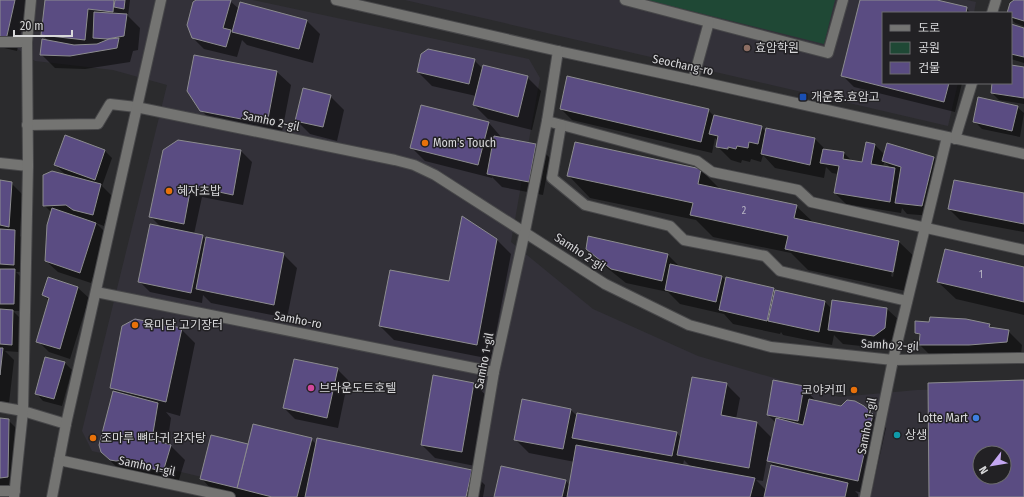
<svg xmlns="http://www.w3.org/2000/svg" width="1024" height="497" font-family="'Fira Sans Condensed','Noto Sans KR',sans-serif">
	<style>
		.built { fill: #333139; fill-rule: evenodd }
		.green { fill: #1f4835 }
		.shadow { fill: #0007; fill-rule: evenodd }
		.building { fill: #5a4c82; stroke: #8c8c8f; fill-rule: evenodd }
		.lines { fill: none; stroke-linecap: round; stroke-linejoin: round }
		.minor-casing { stroke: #474749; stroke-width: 12 }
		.minor { stroke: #747472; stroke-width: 10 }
		.education-dot { fill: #8d6e63; stroke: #222124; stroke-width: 1.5 }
		.transit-dot { fill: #1a4fb4; stroke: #222124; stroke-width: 1.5 }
		.food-dot { fill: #e8710a; stroke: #222124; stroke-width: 1.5 }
		.hotel-dot { fill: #d1479c; stroke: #222124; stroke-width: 1.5 }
		.shop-dot { fill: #3f7fe0; stroke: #222124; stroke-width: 1.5 }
		.culture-dot { fill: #0f9aa8; stroke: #222124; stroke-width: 1.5 }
		.labels { text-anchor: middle; stroke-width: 3; stroke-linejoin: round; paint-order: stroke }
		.number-label { font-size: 10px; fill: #b8b5c4 }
		.poi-label { font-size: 12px; fill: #d8d8da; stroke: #222124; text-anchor: start }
		.street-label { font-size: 12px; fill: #d8d8da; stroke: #222124 }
	</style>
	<rect width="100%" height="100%" fill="#2b2b2d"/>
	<!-- built -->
	<g class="built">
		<path d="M0 0H253L529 59 540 78 511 242 593 309 698 356 839 397 917 390 1024 387V497H287L92 451 82 431 167 85 113 70 35 61 9 43 0 42ZM980 453H1004V477H980Z"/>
		<path d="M405 0H967L976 2 974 13H883V83H958L948 126Z"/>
	</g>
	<!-- green -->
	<path class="green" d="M647 0H835L824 44Z"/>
	<!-- shadow -->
	<g class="shadow">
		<path d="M0 0H28L17 51 0 47Z"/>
		<path d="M46 0H130L128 16 140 28 138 50 133 51 130 62 85 69 55 68 41 54 49 42 42 34Z"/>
		<path d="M198 0H227L230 1 239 9 306 20 320 34 313 63 247 45 242 40 237 57 204 49 193 38Z"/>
		<path d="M861 0H933L966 8 971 13H883V83H962L955 112 854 87 843 76Z"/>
		<path d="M1016 0H1024V26L1015 23 1011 19V13H1008Z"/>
		<path d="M1011 25 1024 29V63L1011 59Z"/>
		<path d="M195 56 277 72 291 85 281 137 215 124 201 110Z"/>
		<path d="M474 60 483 69 527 77 541 91 532 130 488 119 474 105 476 96 432 86 418 72Z"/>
		<path d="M1011 66 1024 68V104L999 100 992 93 993 83H1011Z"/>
		<path d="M330 96 344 110 337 141 310 134 296 120Z"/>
		<path d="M1017 107 1024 113 1020 137 982 129 974 121Z"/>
		<path d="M561 109 708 110 714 116 761 127 766 132 767 129 815 139 826 150 844 153 853 162 863 164 875 145 884 154 933 157 944 168 933 216 907 214 902 208 901 213 846 204 835 193 838 174 832 173 826 167 824 178 775 168 763 155 761 162 751 159 750 162 742 160 741 163 731 160 717 146 718 141 715 138 712 153 572 120ZM884 162 888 165 890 168 883 167Z"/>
		<path d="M489 123 502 138 536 144 550 158 543 195 502 187 492 177V178L425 161 411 147Z"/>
		<path d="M65 136 105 151 112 158 102 186 112 196 104 226 96 223 107 234 91 283 58 272 46 261 52 213 44 205 66 175 55 165Z"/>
		<path d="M178 141 241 151 252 162 243 205 202 197 194 234 202 236 207 241 283 254 297 268 287 318 211 303 203 295 202 303 150 292 139 281 161 227 150 216Z"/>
		<path d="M701 170 721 190 796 206 814 223 899 242 921 263 915 293 808 270 791 253 713 237 696 220 590 198 569 176ZM895 257H897L893 277 891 276Z"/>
		<path d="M0 181 11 183 22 194 20 236 22 238 21 272H16L22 278 21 311H13L20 318 19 352 5 351 14 360 9 403 0 401Z"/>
		<path d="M1024 194V232L960 220 949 209Z"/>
		<path d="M497 240 511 254 491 359 394 340 380 326 450 282Z"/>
		<path d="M587 249 668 255 680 267 722 277 726 281 773 289 776 291 825 302 832 309H887L901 322 898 342 888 349 843 344 834 335 832 345 783 335 781 332 780 334 733 324 724 314 680 304 668 292 626 283 601 263Z"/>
		<path d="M1024 268V315L956 299 938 282Z"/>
		<path d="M49 279 78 288 89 298 70 359 49 352 38 341 49 301 44 295Z"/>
		<path d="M990 325 994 329 1008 331 1022 345 1021 355 934 359 920 345 921 337 916 332Z"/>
		<path d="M181 329 195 343 180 416 166 412 171 418 167 445 171 446 185 460 177 486 119 469 104 455 116 393 111 388Z"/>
		<path d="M46 358 65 363 72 370 62 406 43 401 36 393Z"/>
		<path d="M337 369 348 380 338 428 295 419 284 408Z"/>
		<path d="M474 384 488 397 475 466 435 458 422 445Z"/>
		<path d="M726 384 740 398 736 419 757 423 771 437 769 445 771 446 776 423 768 415 803 387 817 402 872 414 886 428 871 495 855 491 858 494V497H495L566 481 570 486 575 462 529 453 515 439 570 409 577 416 676 433 682 438ZM767 459 774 467 767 491 756 480 763 481ZM684 460 691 467 683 465Z"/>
		<path d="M0 419 8 420 19 431 18 488 0 489Z"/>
		<path d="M311 439 317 445 471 471 485 485 483 497H233L215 493 202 479 248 445Z"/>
	</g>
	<!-- building -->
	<g class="building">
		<path d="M0 0H15L6 40 0 39Z"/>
		<path d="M45 0H114L113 12 88 9 85 40 41 35Z"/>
		<path d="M115 0H125L124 9 114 7Z"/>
		<path d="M196 0H231L223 28 231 30 226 47 192 38 187 25 193 2Z"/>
		<path d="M860 0H937L967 7 966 13H883V83H949L944 102 841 76Z"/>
		<path d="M1014 0H1024V21L1011 17V13H1007L1010 3Z"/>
		<path d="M240 2 307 20 299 49 232 32Z"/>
		<path d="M94 12 127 14 124 36 107 39 93 38Z"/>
		<path d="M1011 24 1024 28V57L1011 54Z"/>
		<path d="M119 38 117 48 70 56 40 55 42 39 74 45 97 44 109 39Z"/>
		<path d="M428 49 475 59 469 84 417 72 421 54Z"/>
		<path d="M194 55 277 71 267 124 200 111 187 91Z"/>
		<path d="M483 65 528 76 518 117 473 105Z"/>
		<path d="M1011 65 1024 67V98L991 93 992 83H1011Z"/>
		<path d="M567 76 709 109 701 142 560 109Z"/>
		<path d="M303 88 331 95 323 127 295 121Z"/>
		<path d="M978 97 1018 106 1012 131 973 122Z"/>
		<path d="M421 105 489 122 478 165 410 148Z"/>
		<path d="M714 115 762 126 758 144 749 142 748 148 737 146 736 149 728 147V149L716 147 718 136 709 134Z"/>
		<path d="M766 128 815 138 810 165 761 154Z"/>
		<path d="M65 135 105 150 95 180 54 165Z"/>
		<path d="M494 136 536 144 529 182 487 174Z"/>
		<path d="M178 140 241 150 233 195 191 186 184 224 149 217 163 150Z"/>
		<path d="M575 142 701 169 698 184 797 205 794 218 899 241 893 272 785 249 788 236 690 215 693 203 567 176Z"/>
		<path d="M866 142 875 144 871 164 895 168 890 202 834 193 839 166 820 163 823 149 844 152 843 159 862 162Z"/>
		<path d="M887 143 934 157 922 206 895 203 901 167 882 161Z"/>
		<path d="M52 171 101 184 93 215 73 210 66 205 43 206V175Z"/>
		<path d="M0 180 12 182 9 227 0 225Z"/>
		<path d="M954 180 1024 193V224L948 209Z"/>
		<path d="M52 208 96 223 80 273 45 261 47 225Z"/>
		<path d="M462 216 497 239 477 345 379 326 390 270 449 281Z"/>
		<path d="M150 224 203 235 191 293 138 282Z"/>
		<path d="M0 229 15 230 14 265 0 264Z"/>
		<path d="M588 236 668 254 662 281 611 269 586 249Z"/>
		<path d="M206 237 284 253 274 305 196 289Z"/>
		<path d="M945 249 1024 267V302L937 282Z"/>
		<path d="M670 264 722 276 716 302 665 290Z"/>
		<path d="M0 269H15L14 304H0Z"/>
		<path d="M48 277 78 287 60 349 36 342 49 298 42 295Z"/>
		<path d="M726 277 774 288 767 321 719 310Z"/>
		<path d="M775 290 825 301 819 332 768 321Z"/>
		<path d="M832 300 887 308 885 328 874 336 828 330Z"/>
		<path d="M0 309 13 310 12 345 0 344Z"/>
		<path d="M930 317 966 319 990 324 989 327 1009 330 1007 342 969 345H919L920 334 915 333V321L929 322Z"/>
		<path d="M135 319 182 328 166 402 110 388 122 326Z"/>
		<path d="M0 348H3L0 375Z"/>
		<path d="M45 357 65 362 54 399 35 394Z"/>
		<path d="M294 359 338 368 327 418 283 408Z"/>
		<path d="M433 375 474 383 462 452 421 445Z"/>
		<path d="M692 377 727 383 721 415 757 422 749 468 677 455Z"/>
		<path d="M773 380 804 386 798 421 767 415Z"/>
		<path d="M1024 380V497H929L928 383ZM980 453H1004V477H980Z"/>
		<path d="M113 391 158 403 152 439 171 445 163 472 123 460 116 461 110 460 101 452 99 445Z"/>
		<path d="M522 399 571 409 563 449 514 440Z"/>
		<path d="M809 399 841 406 847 400 855 401 864 406 873 414 858 481 767 461 776 418 803 425Z"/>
		<path d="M577 413 677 432 672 456 572 438Z"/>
		<path d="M0 418 9 419 8 477 0 478Z"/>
		<path d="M253 424 312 438 297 497H272L237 488Z"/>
		<path d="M211 435 248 444 237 488 200 479Z"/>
		<path d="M317 438 472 470 466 497H305Z"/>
		<path d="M576 445 755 478 750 497H567Z"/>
		<path d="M771 465 848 483 845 497H764Z"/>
		<path d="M501 466 566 480 562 497H494Z"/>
	</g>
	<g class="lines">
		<!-- minor casing -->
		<g class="minor-casing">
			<g id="minor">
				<path d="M336 0 558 51 693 80 1024 154"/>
				<path d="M625 0 828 53 843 0"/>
				<path d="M992 13 996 0"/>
				<path d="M0 42H27"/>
				<path d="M693 80 709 22"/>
				<path d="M547 121 697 161 712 172 798 190 811 202 1024 250"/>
				<path d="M27 125 98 124 110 104 136 107 395 160 414 165 435 175 605 284 689 325 771 347 893 360 1024 358"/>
				<path d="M561 125 552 178 585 205 670 226 684 240 765 256 780 271 907 301"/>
				<path d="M955 139 972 83"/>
				<path d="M0 163 28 166"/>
				<path d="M96 292 494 372"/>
				<path d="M0 407 23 411 66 424"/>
				<path d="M59 460 230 497"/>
				<path d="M0 491H15"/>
				<path d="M14 497 23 411 28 166 27 42 31 0"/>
				<path d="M52 497 66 424 161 0"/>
				<path d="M473 497 494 372 525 231 547 121 558 51"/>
				<path d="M865 497 893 360 947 137"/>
			</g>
		</g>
		<!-- minor -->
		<use href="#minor" class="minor"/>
	</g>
	<!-- markers -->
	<circle class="education-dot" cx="747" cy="48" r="4"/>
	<rect class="transit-dot" x="799" y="93" width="8" height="8" rx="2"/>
	<g class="food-dot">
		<circle cx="425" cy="143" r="4"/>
		<circle cx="169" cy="191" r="4"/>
		<circle cx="135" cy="325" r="4"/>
		<circle cx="854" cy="390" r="4"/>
		<circle cx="93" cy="438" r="4"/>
	</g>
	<circle class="hotel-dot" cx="311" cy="388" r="4"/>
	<circle class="shop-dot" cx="976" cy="418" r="4"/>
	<circle class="culture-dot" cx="897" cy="435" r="4"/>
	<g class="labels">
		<!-- number labels -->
		<g class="number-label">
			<text x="744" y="214">2</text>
			<text x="981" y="278">1</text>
		</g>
		<!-- poi labels -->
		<g class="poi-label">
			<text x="755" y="52">효암학원</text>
			<text x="811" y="101">개운중.효암고</text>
			<text x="433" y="147">Mom's Touch</text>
			<text x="177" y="195">혜자초밥</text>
			<text x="143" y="329">육미담 고기장터</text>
			<text x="319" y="392">브라운도트호텔</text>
			<text x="846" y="394" text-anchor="end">코야커피</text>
			<text x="968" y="422" text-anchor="end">Lotte Mart</text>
			<text x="905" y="439">상생</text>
			<text x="101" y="442">조마루 뼈다귀 감자탕</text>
		</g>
		<!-- street labels -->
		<g class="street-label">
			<text transform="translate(683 65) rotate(12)" y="4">Seochang-ro</text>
			<text transform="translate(271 121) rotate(12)" y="4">Samho 2-gil</text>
			<text transform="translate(580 252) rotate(33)" y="4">Samho 2-gil</text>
			<text transform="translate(298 320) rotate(11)" y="4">Samho-ro</text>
			<text transform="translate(890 345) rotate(3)" y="4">Samho 2-gil</text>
			<text transform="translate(484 361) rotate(-79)" y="4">Samho 1-gil</text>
			<text transform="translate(867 426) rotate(-79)" y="4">Samho 1-gil</text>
			<text transform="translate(147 466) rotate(12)" y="4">Samho 1-gil</text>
		</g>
	</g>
	<!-- legend -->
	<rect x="882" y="12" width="130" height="72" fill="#222124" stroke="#6b6a6d"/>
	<rect x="890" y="25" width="20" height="6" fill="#747472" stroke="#6b6a6d"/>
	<text x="918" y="32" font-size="12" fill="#d8d8da">도로</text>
	<rect x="890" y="42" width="20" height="12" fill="#1f4835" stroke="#6b6a6d"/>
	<text x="918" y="52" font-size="12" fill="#d8d8da">공원</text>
	<rect x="890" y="62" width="20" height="12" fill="#5a4c82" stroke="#6b6a6d"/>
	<text x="918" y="72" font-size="12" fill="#d8d8da">건물</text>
	<!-- north arrow -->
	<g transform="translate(992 465) rotate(239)"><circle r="19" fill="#222124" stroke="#6b6a6d"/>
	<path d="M0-3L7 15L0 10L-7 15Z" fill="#c4a7f1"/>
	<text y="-6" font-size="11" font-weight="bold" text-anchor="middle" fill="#d8d8da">N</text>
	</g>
	<!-- scale -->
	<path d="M14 30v6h58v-6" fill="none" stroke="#d8d8da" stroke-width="2"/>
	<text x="20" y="30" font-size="12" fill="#d8d8da" stroke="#222124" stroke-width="3" paint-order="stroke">20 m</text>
</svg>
